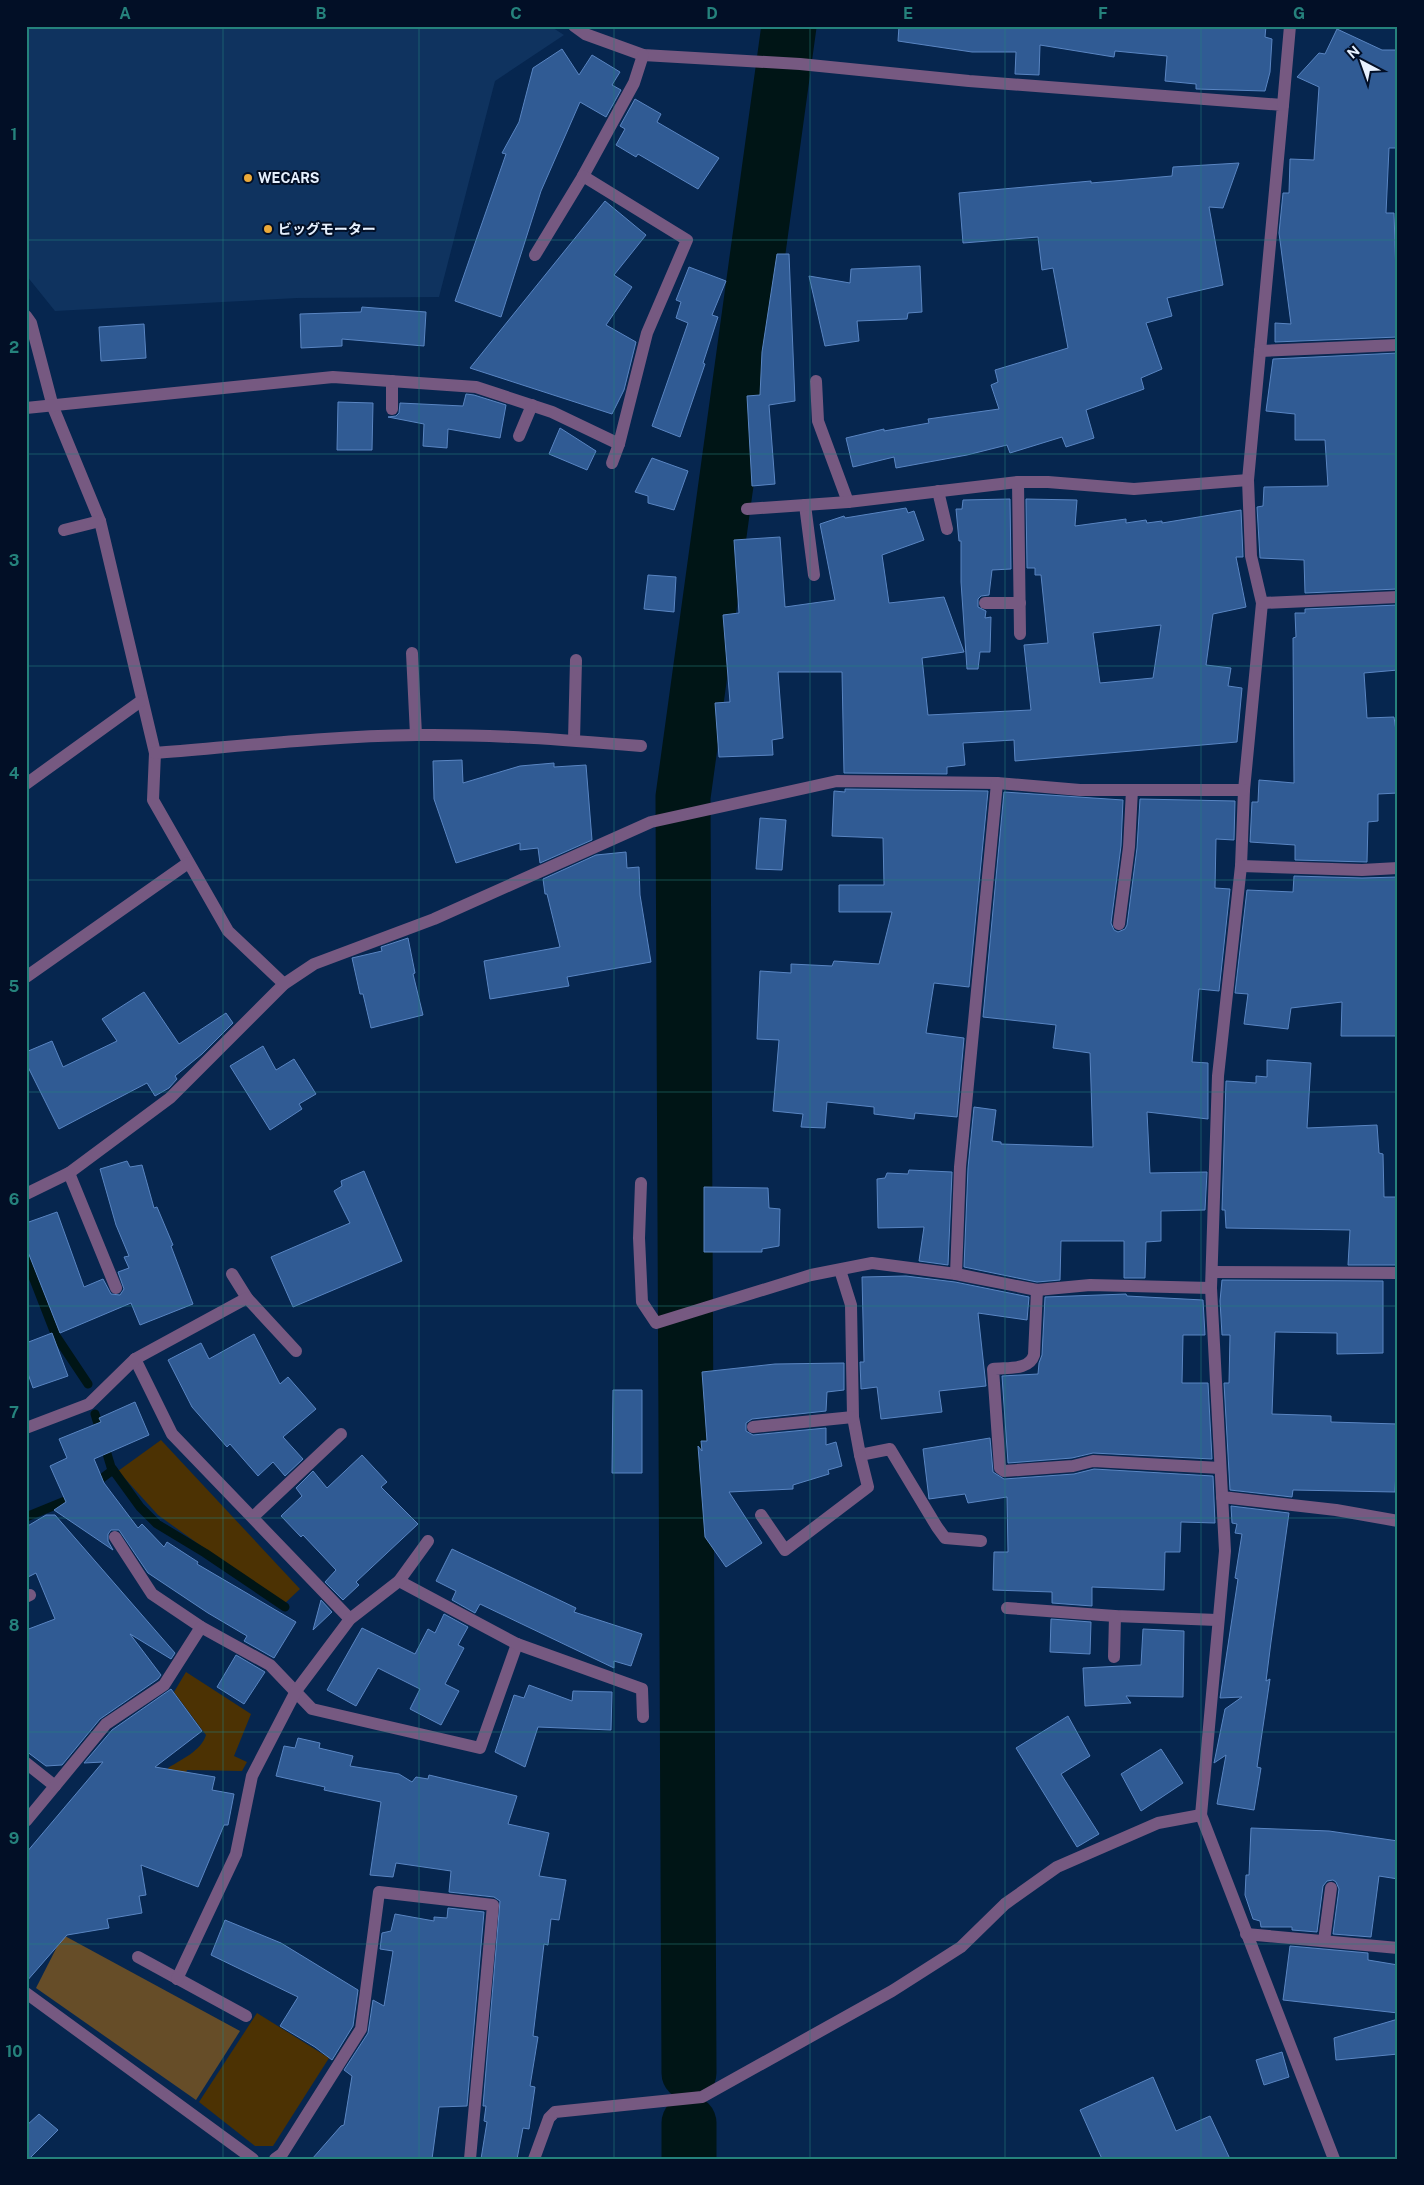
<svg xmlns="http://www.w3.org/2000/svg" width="1424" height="2185" font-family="'Public Sans','Noto Sans JP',sans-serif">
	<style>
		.built { fill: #0f335f }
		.green { fill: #4c3203 }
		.forest { fill: #664d28 }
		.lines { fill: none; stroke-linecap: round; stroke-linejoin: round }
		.stream { stroke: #001516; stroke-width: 9 }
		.river { stroke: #001516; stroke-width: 55 }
		.building { fill: #305b94; stroke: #5985c2; fill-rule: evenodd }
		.street { stroke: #765981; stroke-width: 12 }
		.grid { fill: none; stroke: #25827c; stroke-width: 1; stroke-opacity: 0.55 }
		.poi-dot { fill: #eba939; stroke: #020f26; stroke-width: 2 }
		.labels { text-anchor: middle; stroke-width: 4; stroke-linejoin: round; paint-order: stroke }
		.poi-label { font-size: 14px; font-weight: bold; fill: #e7f1fe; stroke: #020f26; text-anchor: start }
		.neatline { fill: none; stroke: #25827c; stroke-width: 2 }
		.grid-label { font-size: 16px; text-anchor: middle; font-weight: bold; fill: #25827c }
	</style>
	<rect width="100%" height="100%" fill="#06264f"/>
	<!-- built -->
	<path class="built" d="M26 26H550L564 35 495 81 439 297 297 298 55 311 26 275Z"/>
	<!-- green -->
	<g class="green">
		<path d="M161 1440 300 1589 283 1605 158 1515 118 1471Z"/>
		<path d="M186 1672 251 1714 234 1756 247 1762 242 1771 187 1770 186 1773 169 1771 168 1768C182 1759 201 1751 206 1735L174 1692Z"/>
		<path d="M257 2013 329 2058 273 2146H255L199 2102Z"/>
	</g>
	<!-- forest -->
	<path class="forest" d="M63 1935 240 2031 196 2100 36 1988Z"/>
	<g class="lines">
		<!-- stream -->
		<g class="stream">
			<path d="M26 1259 56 1336 88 1384"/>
			<path d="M95 1414 111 1467 140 1507 157 1524 205 1553 285 1607"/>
			<path d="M94 1484 113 1470"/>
			<path d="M26 1517 75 1497"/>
		</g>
		<!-- river -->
		<g class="river">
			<path d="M689 2073 683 797 789 26"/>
			<path d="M689 2123V2159"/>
		</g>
	</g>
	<!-- building -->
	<g class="building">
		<path d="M899 26H1266L1265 37 1272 39 1270 72 1265 91 1196 89V84L1165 81 1167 56 1115 51 1114 57 1040 45 1039 75 1015 74 1016 52H972L898 41Z"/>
		<path d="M1337 29 1382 50H1398V148H1389L1386 213H1394L1398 337 1275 342V323L1291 324 1279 233 1283 193H1289L1290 159 1314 160 1319 87 1297 77 1319 53 1325 54Z"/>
		<path d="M562 49 579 75 592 55 620 72 612 85 621 90 606 117 580 102 541 191 501 317 455 301 506 154 502 153 519 122 533 68Z"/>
		<path d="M635 99 661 114 657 122 719 158 698 189 638 154 636 157 616 145 625 129 620 126Z"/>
		<path d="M1239 163 1223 208 1209 207 1223 285 1167 298 1172 316 1146 323 1162 369 1141 378 1144 389 1086 410 1094 438 1066 447 1062 437 1010 453 1007 445 967 455 896 468 894 457 853 467 846 438 884 429V431L929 423 928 419 999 409 991 385 998 382 995 370 1068 348 1053 268 1042 270 1038 237 963 243 959 193 1091 181V183L1172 176 1173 167Z"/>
		<path d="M605 201 646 235 614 275 632 287 606 325 636 342 624 390 612 414 470 368Z"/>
		<path d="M777 254H789L795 401 769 405 775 484 752 486 747 396 760 395 762 352Z"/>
		<path d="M920 266 922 312 908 313 907 319 857 321 859 341 825 346 809 276 850 283 851 269Z"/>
		<path d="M689 267 726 281 712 315 718 317 703 363 705 364 680 437 652 426 688 323 676 318 681 302 676 300Z"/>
		<path d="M362 307 426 312 424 346 342 339V346L301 348 300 314 361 312Z"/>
		<path d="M144 324 146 358 101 361 99 327Z"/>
		<path d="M1398 353V589L1305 593 1304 560 1260 558 1257 507 1263 506 1264 487 1328 486 1325 440H1295V414L1266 411 1273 359Z"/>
		<path d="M466 394 474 395 506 405 500 438 448 429 447 448 423 446 424 424 388 417 396 416 399 413 400 403 463 406Z"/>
		<path d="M338 402 373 403 372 450H337Z"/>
		<path d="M560 428 596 451 587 470 549 454Z"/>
		<path d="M652 458 688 471 674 510 648 503V496L635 492Z"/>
		<path d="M1010 499 1011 569 992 570 989 595 981 596 978 599V607L986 611 985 618 991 617 990 652H980L978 669H967L961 582V541H959L956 509H962L963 500Z"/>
		<path d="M1026 499 1077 500 1075 526 1126 519V523L1146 520 1147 523 1162 521V523L1241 510 1243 557H1236L1246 607 1213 614 1206 665 1231 668 1228 686 1242 688 1237 742 1015 761 1014 740 963 743 965 765 947 767V774L844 773 842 672H778L783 738 772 740 773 755 719 757 715 703 730 702 723 615 739 613 734 540 780 537 785 607 835 600 820 524 844 516 845 518 906 508 908 513 914 511 924 540 882 555 889 603 944 597 964 652 922 658 928 715 1031 710 1024 645 1048 643 1041 575H1035V568H1027ZM1161 625 1153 678 1100 683 1093 633Z"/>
		<path d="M648 575 676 577 674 612 644 609Z"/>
		<path d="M1398 605V670L1364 673 1367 718 1394 717 1398 745V793L1378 794V821L1368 822 1367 862 1295 860V845L1250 842 1252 802H1258L1259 780 1294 783 1293 638 1296 637 1295 613H1305V609Z"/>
		<path d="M462 760 463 783 520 766 554 763V767L586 765 592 840 540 863 538 848 520 850V843L456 863 434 799 433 761Z"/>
		<path d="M845 789 988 791 969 987 934 983 926 1033 964 1038 957 1117 915 1113 914 1119 874 1114V1107L827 1102 825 1128 801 1127 803 1114 773 1111 779 1040 757 1039 760 971 791 973V964L832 966 834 961 879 964 892 912H839V885H884L883 838 832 836 834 791 845 792Z"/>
		<path d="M1004 792 1123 800 1121 846 1111 923 1114 930 1118 932 1125 929 1127 925 1137 848 1140 799 1235 801 1234 840 1216 839 1215 888 1230 889 1219 991 1199 989 1192 1062 1208 1063V1119L1147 1112 1150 1173 1207 1172 1205 1210 1161 1211V1241L1146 1242 1145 1278H1124V1241H1061L1060 1280 1037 1282 964 1267 968 1168 974 1107 996 1110 992 1141 1001 1142V1144L1093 1147 1090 1053 1053 1048 1056 1025 983 1017Z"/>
		<path d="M760 818 786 820 782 870 756 869Z"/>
		<path d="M626 852 627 868 639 867 640 895 651 962 567 977 569 986 490 999 484 961 560 947 547 894H545L543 879 596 855Z"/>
		<path d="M1294 876 1362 878 1398 877V1036H1341L1342 1002 1291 1008 1288 1029 1244 1024 1248 994 1235 993 1247 890 1293 892Z"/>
		<path d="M408 938 415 973 413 974 423 1015 371 1028 363 994H360L352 958 382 951 381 947Z"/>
		<path d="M144 992 179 1044 226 1013 233 1023 202 1054 175 1076 177 1079 169 1088 155 1096 147 1083 59 1129 26 1063V1052L52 1041 63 1067 117 1041 102 1019Z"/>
		<path d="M263 1046 276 1070 294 1059 316 1094 299 1104 302 1109 270 1130 230 1066Z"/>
		<path d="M1267 1060 1311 1063 1307 1128 1377 1125 1379 1153 1383 1154 1384 1197H1398L1396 1265H1348L1350 1230 1226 1228 1225 1210H1222L1226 1081 1256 1083V1076L1267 1077Z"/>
		<path d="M127 1161 130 1167 142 1165 154 1208 157 1207 173 1245 171 1246 193 1304 140 1325 131 1303 60 1333 26 1247V1223L57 1212 84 1287 103 1279 111 1294 120 1295 124 1289 118 1272 129 1268 124 1257 129 1256 116 1225 100 1169Z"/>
		<path d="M909 1170 952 1172 948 1265 919 1261 924 1227 878 1228 877 1179 885 1178 887 1173 908 1174Z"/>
		<path d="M364 1171 402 1261 293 1307 271 1257 350 1223 334 1191 342 1186 341 1181Z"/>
		<path d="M704 1187 768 1188 769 1208 780 1209 779 1246 762 1249V1252H704Z"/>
		<path d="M906 1276 955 1282 1029 1297 1027 1320 978 1313 986 1386 939 1391 942 1412 881 1419 877 1387 861 1389 860 1362H864L862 1277Z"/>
		<path d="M1222 1280 1383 1281V1353L1337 1354V1333L1275 1332 1272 1414 1331 1416V1422L1398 1424 1395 1492 1293 1490 1292 1497 1230 1490 1224 1383H1229L1230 1335H1222L1220 1301Z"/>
		<path d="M1126 1294 1127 1296 1203 1300 1205 1335H1183L1182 1383H1208L1212 1459 1093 1453 1072 1458 1008 1463 1002 1376 1038 1374 1039 1363 1042 1355 1045 1297Z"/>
		<path d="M52 1333 68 1376 33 1388 26 1368V1343Z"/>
		<path d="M254 1334 280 1384 288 1377 316 1409 283 1437 303 1459 285 1476 273 1462 258 1476 230 1444 227 1447 192 1407 168 1360 201 1343 209 1359Z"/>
		<path d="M844 1363V1390L827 1392 826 1411 752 1419 746 1423V1431L753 1435 826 1428V1445L836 1442 842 1466 828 1470 829 1474 793 1485V1489L729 1492 762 1543 726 1567 705 1537 698 1446 702 1451 701 1441H707L702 1372 775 1364Z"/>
		<path d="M613 1390H642V1473H612Z"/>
		<path d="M135 1402 149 1435 94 1459 104 1483 138 1528 142 1524 164 1547 167 1542 198 1562 197 1564 296 1622 274 1658 244 1641 247 1636 208 1613 148 1573 119 1530H111L108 1534V1541L113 1550 54 1510 66 1502 50 1466 67 1458 59 1439 101 1422 99 1418Z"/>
		<path d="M990 1438 993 1472 1004 1479 1074 1474 1094 1469 1213 1476 1215 1523 1181 1522 1180 1552H1165L1164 1590 1092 1587V1606L1052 1603V1592L993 1590 994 1552H1008L1007 1497 968 1503 965 1494 929 1499 923 1449Z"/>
		<path d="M362 1455 387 1482 381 1487 418 1524 356 1582 359 1585 343 1600 325 1582 336 1570 303 1535 301 1537 281 1516 302 1496 296 1488 313 1471 327 1488Z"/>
		<path d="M1231 1506 1289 1513 1271 1642 1266 1681 1270 1679 1257 1767 1261 1768 1254 1810 1217 1804 1226 1755 1214 1763 1225 1709 1242 1697 1220 1698 1238 1579 1235 1578 1242 1534 1235 1533 1237 1524 1232 1523Z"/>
		<path d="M46 1515H55L175 1653 171 1659 130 1634 161 1675 158 1679 100 1719 62 1765 46 1766 26 1751V1630L55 1619 36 1573 26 1578V1527Z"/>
		<path d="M452 1549 576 1608 574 1612 642 1634 631 1666 614 1661V1668L480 1604 475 1613 452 1600 456 1591 436 1581Z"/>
		<path d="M321 1600 332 1612 313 1630Z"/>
		<path d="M444 1614 468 1627 458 1645 464 1648 445 1684 459 1691 441 1725 410 1709 420 1689 378 1668 356 1706 327 1690 362 1628 415 1654 428 1629 435 1633Z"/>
		<path d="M1051 1619 1091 1622 1090 1654 1050 1652Z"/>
		<path d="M1143 1629 1184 1631 1183 1697 1126 1696 1131 1703 1085 1706 1083 1668 1141 1665Z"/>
		<path d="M236 1655 265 1672 244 1704 217 1687Z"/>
		<path d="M529 1685 572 1701 573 1691 612 1692 611 1730 538 1727 525 1767 495 1752 514 1695 524 1698Z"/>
		<path d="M171 1689 202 1731 155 1767 215 1777 212 1790 234 1794 228 1825H224L198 1887 141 1865 146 1895 139 1896 142 1913 107 1919 109 1928 67 1935 26 1982V1853L103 1762 84 1763 112 1730Z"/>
		<path d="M1068 1716 1090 1756 1061 1774 1099 1834 1077 1847 1016 1748Z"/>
		<path d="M298 1738 320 1743 319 1748 353 1756 350 1766 399 1774 412 1782 416 1777 428 1779 429 1775 517 1796 508 1824 549 1833 539 1876 566 1880 559 1920 551 1919 548 1945 544 1944 533 2036 538 2037 530 2086 535 2087 529 2129 523 2128 517 2159H481L487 2122 484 2121 486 2106H483L500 1901 494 1897 449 1892 451 1871 396 1863 393 1877 370 1875 381 1802 324 1790 325 1787 276 1776 284 1746 295 1748Z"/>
		<path d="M1161 1749 1183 1783 1141 1811 1121 1774Z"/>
		<path d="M1251 1828 1329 1831 1398 1841V1879L1379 1876 1371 1937 1333 1934 1339 1889 1336 1882 1333 1880 1327 1881 1323 1886 1317 1932 1292 1930V1927H1261L1260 1921 1253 1919 1245 1895 1246 1875H1249Z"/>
		<path d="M448 1908 484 1912 467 2106 439 2107 432 2159H312L341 2126 344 2125 352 2076 344 2070 368 2033 373 2000 384 2006 393 1951 380 1949 382 1933 391 1931 395 1914 434 1921V1917L447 1918Z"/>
		<path d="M225 1920 281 1943 358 1990 353 2026 332 2060 315 2047 280 2026 298 1997 211 1955Z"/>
		<path d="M1290 1946 1368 1953V1960L1398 1965V2013L1283 2000Z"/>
		<path d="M1398 2019V2054L1336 2060 1334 2038Z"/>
		<path d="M1282 2052 1289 2077 1264 2085 1256 2060Z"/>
		<path d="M1153 2077 1176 2131 1210 2116 1230 2159H1102L1080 2110Z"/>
		<path d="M39 2114 58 2130 29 2159H26V2126Z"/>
	</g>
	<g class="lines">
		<!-- street -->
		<g class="street">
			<path d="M574 26 585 34 643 55 800 64 969 81 1283 105 1248 480 1251 556 1262 603 1244 790 1241 866 1218 1076 1211 1288 1225 1551 1201 1815 1334 2159"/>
			<path d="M1283 105 1290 26"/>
			<path d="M583 176 634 83 643 55"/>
			<path d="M26 316 31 323 53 407 100 521 155 753 153 800 228 931 284 984"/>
			<path d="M1260 351 1398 345"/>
			<path d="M392 381V409"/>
			<path d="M816 381 818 421 848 502"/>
			<path d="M26 408 333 377 476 387 552 412 619 444 647 333 687 240 583 176 535 255"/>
			<path d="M519 436 532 405"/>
			<path d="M612 463 619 444"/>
			<path d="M1018 482 1020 634"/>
			<path d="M938 491 947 529"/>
			<path d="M805 505 814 575"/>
			<path d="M747 509 848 502 1018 482H1048L1134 489 1248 480"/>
			<path d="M64 530 100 521"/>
			<path d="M985 603H1020"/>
			<path d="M1262 603 1398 597"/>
			<path d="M412 653 416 735"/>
			<path d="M574 740 576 660"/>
			<path d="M155 753C241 746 330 736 417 735 491 734 567 740 641 746"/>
			<path d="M26 784 141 701"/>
			<path d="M1241 866 1362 870 1398 868"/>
			<path d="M1119 924 1129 847 1132 790"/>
			<path d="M26 977 188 863"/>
			<path d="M69 1173 116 1288"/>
			<path d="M641 1183 639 1238 642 1302 656 1323 811 1275 872 1263 956 1274 1037 1290 1090 1285 1211 1288"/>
			<path d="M26 1194 69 1173 170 1098 284 984 314 964 434 919 651 822 837 781 997 783 1080 790H1244"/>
			<path d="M840 1270 851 1305 853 1417 860 1455 890 1449 937 1527 945 1538 981 1541"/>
			<path d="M1212 1272 1398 1273"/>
			<path d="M232 1274 247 1298"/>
			<path d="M956 1274 960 1167 997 783"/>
			<path d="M1037 1290 1034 1355C1029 1371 1007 1367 993 1369L1000 1468 1004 1471 1073 1466 1093 1461 1220 1468"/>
			<path d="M135 1359 172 1434 350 1619"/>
			<path d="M753 1427 853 1417"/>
			<path d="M26 1428 89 1404 135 1359 247 1298 296 1351"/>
			<path d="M1222 1497 1336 1510 1398 1521"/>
			<path d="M761 1515 785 1550 868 1487 860 1455"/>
			<path d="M253 1517 341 1434"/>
			<path d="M115 1537 152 1594 201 1627 270 1665 312 1709 480 1748 517 1644"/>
			<path d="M399 1581 517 1644 642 1689 643 1717"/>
			<path d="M26 1597 30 1595"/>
			<path d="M1007 1608 1115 1616 1217 1620"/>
			<path d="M1114 1657 1115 1616"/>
			<path d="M26 1763 55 1786 26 1821"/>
			<path d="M55 1786 106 1724 164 1685 201 1627"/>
			<path d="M1246 1934 1398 1948"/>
			<path d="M1324 1941 1331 1888"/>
			<path d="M138 1957 246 2016"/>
			<path d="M177 1979 236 1854 252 1776 296 1691 350 1619 399 1581 428 1541"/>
			<path d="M26 1993 253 2159"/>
			<path d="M275 2159 282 2154 361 2029 379 1892 493 1905 470 2159"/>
			<path d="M534 2159 549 2118 555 2112 702 2097 892 1991 961 1947 1005 1904 1057 1867 1158 1823 1201 1815"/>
		</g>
	</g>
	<!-- grid -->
	<path class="grid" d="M223 26V2159M419 26V2159M614 26V2159M810 26V2159M1005 26V2159M1201 26V2159M26 240H1398M26 454H1398M26 666H1398M26 880H1398M26 1092H1398M26 1306H1398M26 1518H1398M26 1732H1398M26 1944H1398"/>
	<!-- markers -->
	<g class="poi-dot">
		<circle cx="248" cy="178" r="5"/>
		<circle cx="268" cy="229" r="5"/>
	</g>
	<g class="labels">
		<!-- poi labels -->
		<g class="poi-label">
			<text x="258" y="183">WECARS</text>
			<text x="278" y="234">ビッグモーター</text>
		</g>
	</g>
	<!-- border -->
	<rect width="1424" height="2185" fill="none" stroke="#020f26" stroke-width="55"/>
	<!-- north arrow -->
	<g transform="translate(1362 62) rotate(319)" stroke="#020f26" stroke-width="4" paint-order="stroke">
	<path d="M0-4L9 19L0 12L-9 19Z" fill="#e7f1fe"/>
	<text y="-8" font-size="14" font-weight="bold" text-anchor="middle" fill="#e7f1fe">N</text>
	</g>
	<rect x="28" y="28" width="1368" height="2130" class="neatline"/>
	<g class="grid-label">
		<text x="125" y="19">A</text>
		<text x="321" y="19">B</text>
		<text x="516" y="19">C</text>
		<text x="712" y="19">D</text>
		<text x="908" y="19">E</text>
		<text x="1103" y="19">F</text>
		<text x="1299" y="19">G</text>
		<text x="14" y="140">1</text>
		<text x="14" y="353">2</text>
		<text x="14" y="566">3</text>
		<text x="14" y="779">4</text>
		<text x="14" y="992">5</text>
		<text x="14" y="1205">6</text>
		<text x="14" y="1418">7</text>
		<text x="14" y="1631">8</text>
		<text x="14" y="1844">9</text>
		<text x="14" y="2057">10</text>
	</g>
</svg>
